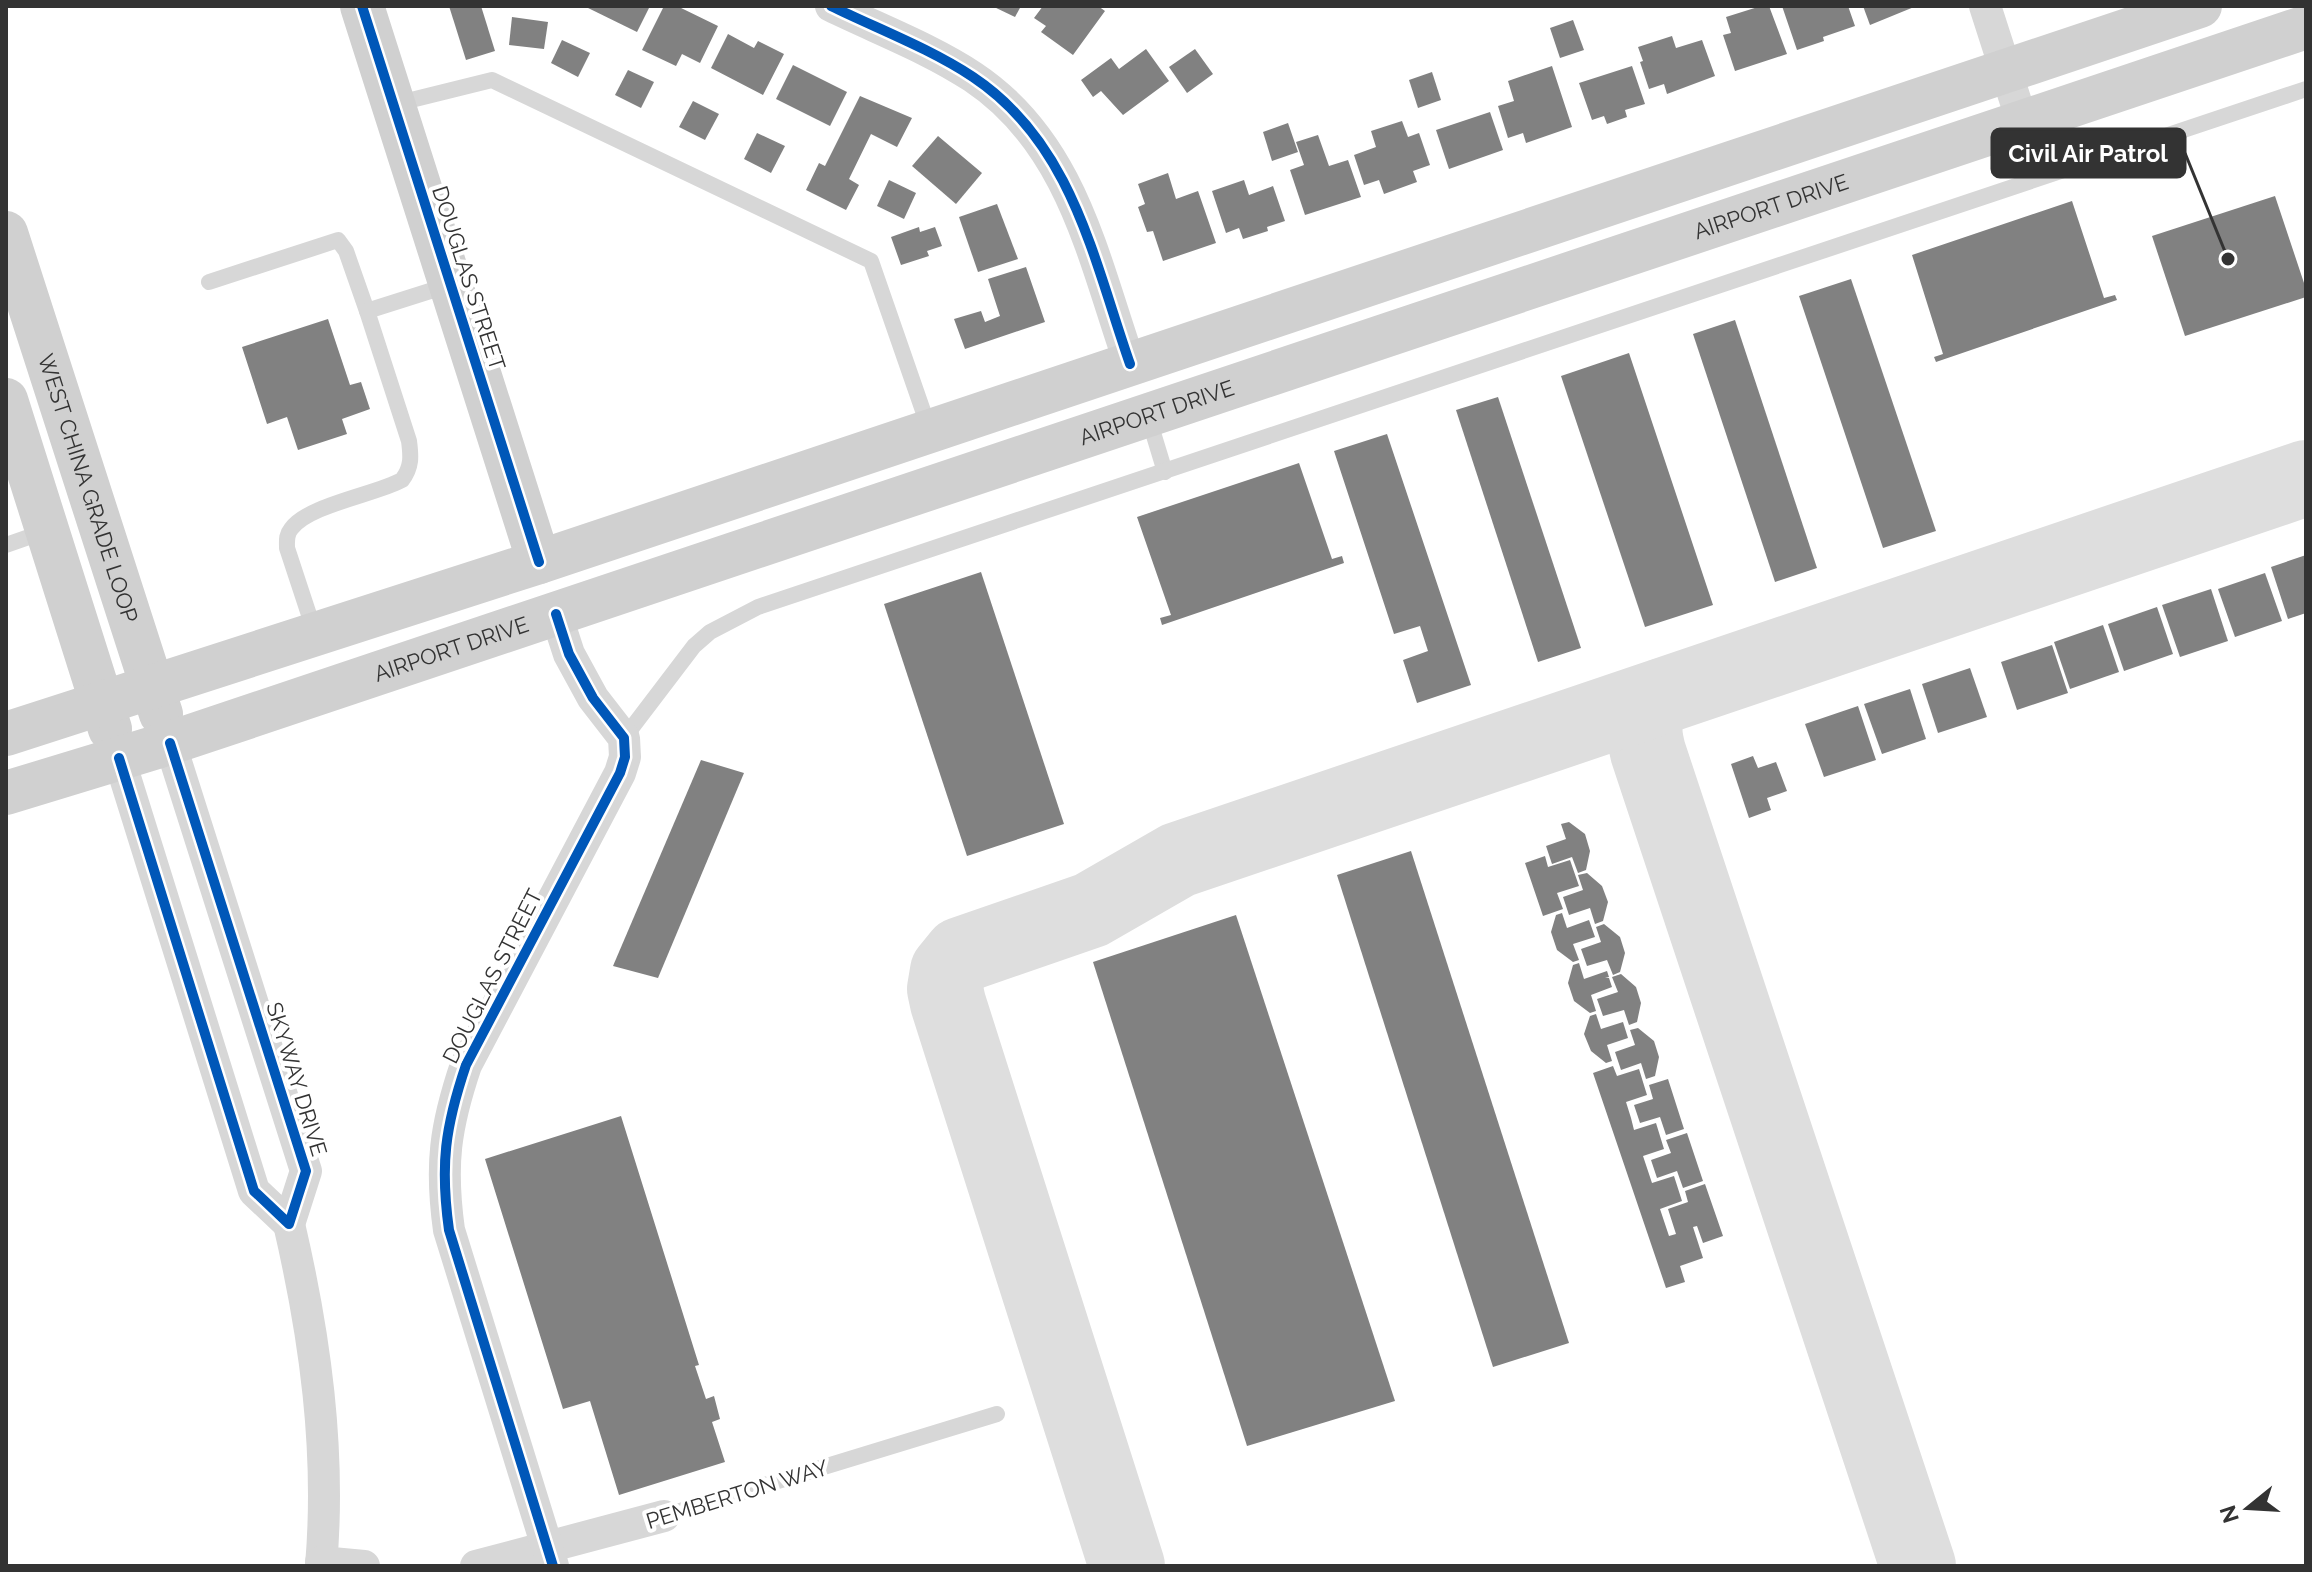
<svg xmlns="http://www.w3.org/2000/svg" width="2312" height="1572" font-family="Raleway,sans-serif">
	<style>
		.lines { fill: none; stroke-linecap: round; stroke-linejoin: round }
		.taxiway { stroke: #dedede; stroke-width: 76 }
		.building { fill: #818181 }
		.lane { stroke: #d7d7d7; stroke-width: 16 }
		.street { stroke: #d7d7d7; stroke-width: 32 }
		.secondary { stroke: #d0d0d0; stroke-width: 44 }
		.cycleway-casing { stroke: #fff; stroke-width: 15 }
		.cycleway { stroke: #0057b8; stroke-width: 10 }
		.labels { text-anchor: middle; stroke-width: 8; stroke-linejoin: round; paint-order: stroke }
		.street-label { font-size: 22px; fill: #333; stroke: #fff }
		.leader { fill: none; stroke: #333; stroke-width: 3 }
		.callout-dot { fill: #333; stroke: #fff; stroke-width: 3 }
		.callout { fill: #333; stroke: #333; stroke-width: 3 }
		.callout-label { font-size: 24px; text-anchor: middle; font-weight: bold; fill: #fff }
	</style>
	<rect width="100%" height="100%" fill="#fff"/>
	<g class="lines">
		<!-- taxiway -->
		<g class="taxiway">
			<path d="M1663 696C1642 711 1642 728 1648 752L1918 1566"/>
			<path d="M1127 1566 948 1003 945 989 948 971 961 955 1091 910 1178 860 2306 478"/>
		</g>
	</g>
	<!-- building -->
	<g class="building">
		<path d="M449 6H481L495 51 466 60Z"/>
		<path d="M584 6H650L637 32Z"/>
		<path d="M664 6H677L718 26 700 63 682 54 676 66 642 50Z"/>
		<path d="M992 6H1021L1015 17Z"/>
		<path d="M1043 6H1098L1105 11 1073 55 1041 32 1046 26 1034 18Z"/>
		<path d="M1761 6H1769L1787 54 1735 71 1723 35 1731 33 1726 17Z"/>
		<path d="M1782 6H1848L1855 26 1823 37 1824 41 1797 50Z"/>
		<path d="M1863 6H1914V7L1870 25Z"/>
		<path d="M512 17 548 22 544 49 509 45Z"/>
		<path d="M1573 20 1584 50 1560 58 1550 28Z"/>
		<path d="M728 34 754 48 758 41 784 54 763 95 711 68Z"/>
		<path d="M1672 36 1676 48 1702 40 1715 76 1667 94 1664 84 1649 89 1640 62 1643 61 1638 47Z"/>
		<path d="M562 40 590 53 578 77 551 63Z"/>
		<path d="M1146 49 1169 81 1123 115 1101 91 1093 97 1081 80 1111 58 1119 69Z"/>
		<path d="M1195 49 1213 74 1187 93 1169 67Z"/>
		<path d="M793 65 847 92 830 126 776 99Z"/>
		<path d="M1552 66 1572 127 1526 143 1523 133 1508 138 1498 106 1514 101 1508 81Z"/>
		<path d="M1632 66 1645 104 1625 110 1627 117 1607 124 1604 116 1592 120 1579 83Z"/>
		<path d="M628 70 654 82 641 108 615 95Z"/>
		<path d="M1432 72 1441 100 1418 108 1409 80Z"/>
		<path d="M860 96 912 118 897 147 871 134 849 179 859 185 846 210 806 190 819 163 825 166Z"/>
		<path d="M693 101 719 114 705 140 679 127Z"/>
		<path d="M1490 112 1503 150 1449 169 1436 130Z"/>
		<path d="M1402 121 1408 137 1419 133 1430 165 1413 171 1417 182 1384 194 1379 180 1364 185 1354 155 1376 147 1371 131Z"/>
		<path d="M1288 123 1298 152 1272 161 1263 132Z"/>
		<path d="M757 133 785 146 771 173 744 159Z"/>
		<path d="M1318 135 1329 166 1348 160 1361 197 1305 215 1290 170 1304 165 1296 142Z"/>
		<path d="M938 136 982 173 956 204 912 166Z"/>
		<path d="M1168 173 1176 199 1198 191 1216 243 1163 261 1153 231 1147 232 1138 207 1145 204 1138 184Z"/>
		<path d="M889 180 916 193 904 219 877 206Z"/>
		<path d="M1244 180 1249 195 1273 186 1285 221 1267 227 1268 231 1243 239 1239 228 1226 233 1212 191Z"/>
		<path d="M2275 196 2306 289V297L2185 336 2152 236Z"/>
		<path d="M2072 201 2104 298 2115 295 2117 300 1936 362 1934 357 1943 354 1912 255Z"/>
		<path d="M997 204 1018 259 978 272 959 217Z"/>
		<path d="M919 227 920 232 935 227 942 246 927 251 929 256 901 265 891 237Z"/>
		<path d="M1026 267 1045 322 965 349 954 319 981 311 985 322 1000 316 988 279Z"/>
		<path d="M1851 279 1936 531 1883 548 1799 296Z"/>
		<path d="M328 319 350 385 361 382 370 409 342 419 347 434 298 450 287 417 267 424 242 347Z"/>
		<path d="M1735 320 1817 568 1775 582 1693 334Z"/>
		<path d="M1629 353 1713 605 1645 627 1561 376Z"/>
		<path d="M1498 397 1581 648 1538 662 1456 410Z"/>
		<path d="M1387 434 1471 685 1417 703 1403 660 1428 651 1420 626 1394 634 1334 451Z"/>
		<path d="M1299 463 1332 559 1342 556 1344 563 1162 625 1160 618 1171 615 1137 517Z"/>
		<path d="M2306 555V613L2288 619 2271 567Z"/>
		<path d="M981 572 1064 824 967 856 884 604Z"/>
		<path d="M2265 573 2282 621 2235 637 2218 589Z"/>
		<path d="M2211 589 2228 641 2180 657 2162 605Z"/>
		<path d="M2157 607 2173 654 2124 671 2108 624Z"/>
		<path d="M2103 625 2119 672 2070 689 2054 642Z"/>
		<path d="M2052 645 2068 693 2017 710 2001 662Z"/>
		<path d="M1970 668 1987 717 1938 733 1922 684Z"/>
		<path d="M1910 689 1926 739 1882 754 1864 704Z"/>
		<path d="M1858 706 1876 760 1824 777 1805 724Z"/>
		<path d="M1753 756 1758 768 1776 762 1787 791 1767 798 1771 810 1749 818 1731 764Z"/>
		<path d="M701 760 744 773 658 978 613 966Z"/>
		<path d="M1569 822 1585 834 1590 851 1586 870 1578 873 1572 857 1552 864 1546 846 1566 839 1561 824Z"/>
		<path d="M1411 851 1569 1343 1493 1367 1337 875Z"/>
		<path d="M1545 856 1548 867 1570 860 1579 886 1557 893 1563 909 1543 916 1525 863Z"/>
		<path d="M1587 873 1602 886 1608 902 1603 921 1595 924 1590 908 1569 915 1563 897 1583 890 1578 875Z"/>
		<path d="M1562 913 1567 928 1589 920 1595 937 1573 944 1579 960 1573 962 1557 950 1551 932 1556 915Z"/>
		<path d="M1236 915 1395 1401 1247 1446 1093 962Z"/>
		<path d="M1604 924 1620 937 1625 953 1620 972 1613 975 1607 960 1587 966 1581 949 1601 942 1596 927Z"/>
		<path d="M1579 963 1584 979 1607 971 1609 977 1605 978H1609L1612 987 1591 995 1596 1011 1590 1013 1574 1001 1568 983 1573 965Z"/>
		<path d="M1621 974 1636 987 1641 1003 1637 1022 1629 1025 1624 1010 1603 1016 1597 999 1618 992 1612 977Z"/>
		<path d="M1596 1014 1601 1029 1623 1022 1628 1038 1607 1045 1612 1061 1606 1063 1591 1051 1584 1034 1590 1016Z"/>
		<path d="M1638 1028 1654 1041 1659 1057 1655 1076 1646 1079 1641 1063 1621 1070 1615 1052 1635 1045 1630 1030Z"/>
		<path d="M1613 1066 1617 1076 1639 1069 1647 1095 1626 1102 1631 1118 1634 1130 1656 1123 1664 1149 1643 1156 1652 1183 1674 1176 1682 1201 1660 1209 1669 1236 1676 1234 1668 1209 1688 1202 1685 1191 1705 1184 1723 1236 1703 1243 1697 1226 1693 1227 1703 1258 1680 1266 1685 1282 1666 1288 1593 1073Z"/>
		<path d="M1668 1079 1684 1129 1666 1135 1660 1117 1640 1123 1634 1105 1653 1099 1649 1085Z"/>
		<path d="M621 1116 699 1365 695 1366 706 1399 714 1396 720 1419 712 1422 725 1462 619 1495 590 1401 563 1409 485 1159Z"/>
		<path d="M1687 1133 1703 1181 1683 1188 1677 1171 1657 1178 1651 1160 1671 1153 1666 1140Z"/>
	</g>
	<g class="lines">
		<!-- lane -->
		<g class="lane">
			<path d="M395 104 492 80 871 261 930 431"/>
			<path d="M2022 122 2041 177"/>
			<path d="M209 282 338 240 346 251 367 311"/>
			<path d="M1148 416 1165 472"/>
			<path d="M6 545 46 531"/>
			<path d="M315 633 287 548C287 541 286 535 291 529 308 505 374 495 402 480 412 467 411 456 409 441L367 311 449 285"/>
			<path d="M624 738 694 646 710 632 758 607 2306 89"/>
			<path d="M664 1516 997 1414"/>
		</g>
		<!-- street -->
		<g class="street">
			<path d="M831 6C878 29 929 48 973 77 1072 143 1093 258 1130 364"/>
			<path d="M1985 6 2022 121"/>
			<path d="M119 758 254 1191 289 1224 306 1171 170 743"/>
			<path d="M289 1224C315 1336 331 1450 321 1566"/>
			<path d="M321 1562 364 1566"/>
			<path d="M476 1566 664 1516"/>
			<path d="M553 1566 449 1230C440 1165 445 1127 466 1065L620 773 625 757 624 738 593 698 569 654 556 614"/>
		</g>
		<!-- secondary -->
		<g class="secondary">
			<path d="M362 6 539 562"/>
			<path id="s1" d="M6 233 161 714"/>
			<path d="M6 400 110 729"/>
			<path d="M6 734 539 562 2200 6"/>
			<path id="s2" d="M6 793 170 743 2306 27"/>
		</g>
		<!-- cycleway casing -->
		<g class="cycleway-casing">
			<g id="cycleway">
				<path d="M362 6 539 562"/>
				<path d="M831 6C878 29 929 48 973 77 1072 143 1093 258 1130 364"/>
				<path d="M119 758 254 1191 289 1224 306 1171 170 743"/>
				<path d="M553 1566 449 1230C440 1165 445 1127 466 1065L620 773 625 757 624 738 593 698 569 654 556 614"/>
			</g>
		</g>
		<!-- cycleway -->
		<use href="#cycleway" class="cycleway"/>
	</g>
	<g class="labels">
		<!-- street labels -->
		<g class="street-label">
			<text dy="8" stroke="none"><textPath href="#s2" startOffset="1860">AIRPORT DRIVE</textPath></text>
			<text transform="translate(469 278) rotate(72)" y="8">DOUGLAS STREET</text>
			<text dy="8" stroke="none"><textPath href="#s2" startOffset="1212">AIRPORT DRIVE</textPath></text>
			<text dy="8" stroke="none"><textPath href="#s1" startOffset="268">WEST CHINA GRADE LOOP</textPath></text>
			<text dy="8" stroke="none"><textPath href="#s2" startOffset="468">AIRPORT DRIVE</textPath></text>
			<text transform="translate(492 976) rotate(-63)" y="8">DOUGLAS STREET</text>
			<text transform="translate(297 1079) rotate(73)" y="8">SKYWAY DRIVE</text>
			<text transform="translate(737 1494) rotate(-17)" y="8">PEMBERTON WAY</text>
		</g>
	</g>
	<!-- callouts -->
	<path class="leader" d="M2228 259L2185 153"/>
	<circle class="callout-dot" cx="2228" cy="259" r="8"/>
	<rect class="callout" x="1992" y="129" width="193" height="48" rx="8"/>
	<g class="callout-label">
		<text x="2088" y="162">Civil Air Patrol</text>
	</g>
	<!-- border -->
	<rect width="2312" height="1572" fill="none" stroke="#333333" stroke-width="16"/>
	<!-- north arrow -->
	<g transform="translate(2248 1508) rotate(252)" stroke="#ffffff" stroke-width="6" paint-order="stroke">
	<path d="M0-6L14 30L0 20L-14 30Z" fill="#333333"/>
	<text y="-12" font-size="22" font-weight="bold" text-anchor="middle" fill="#333333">N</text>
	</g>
</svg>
